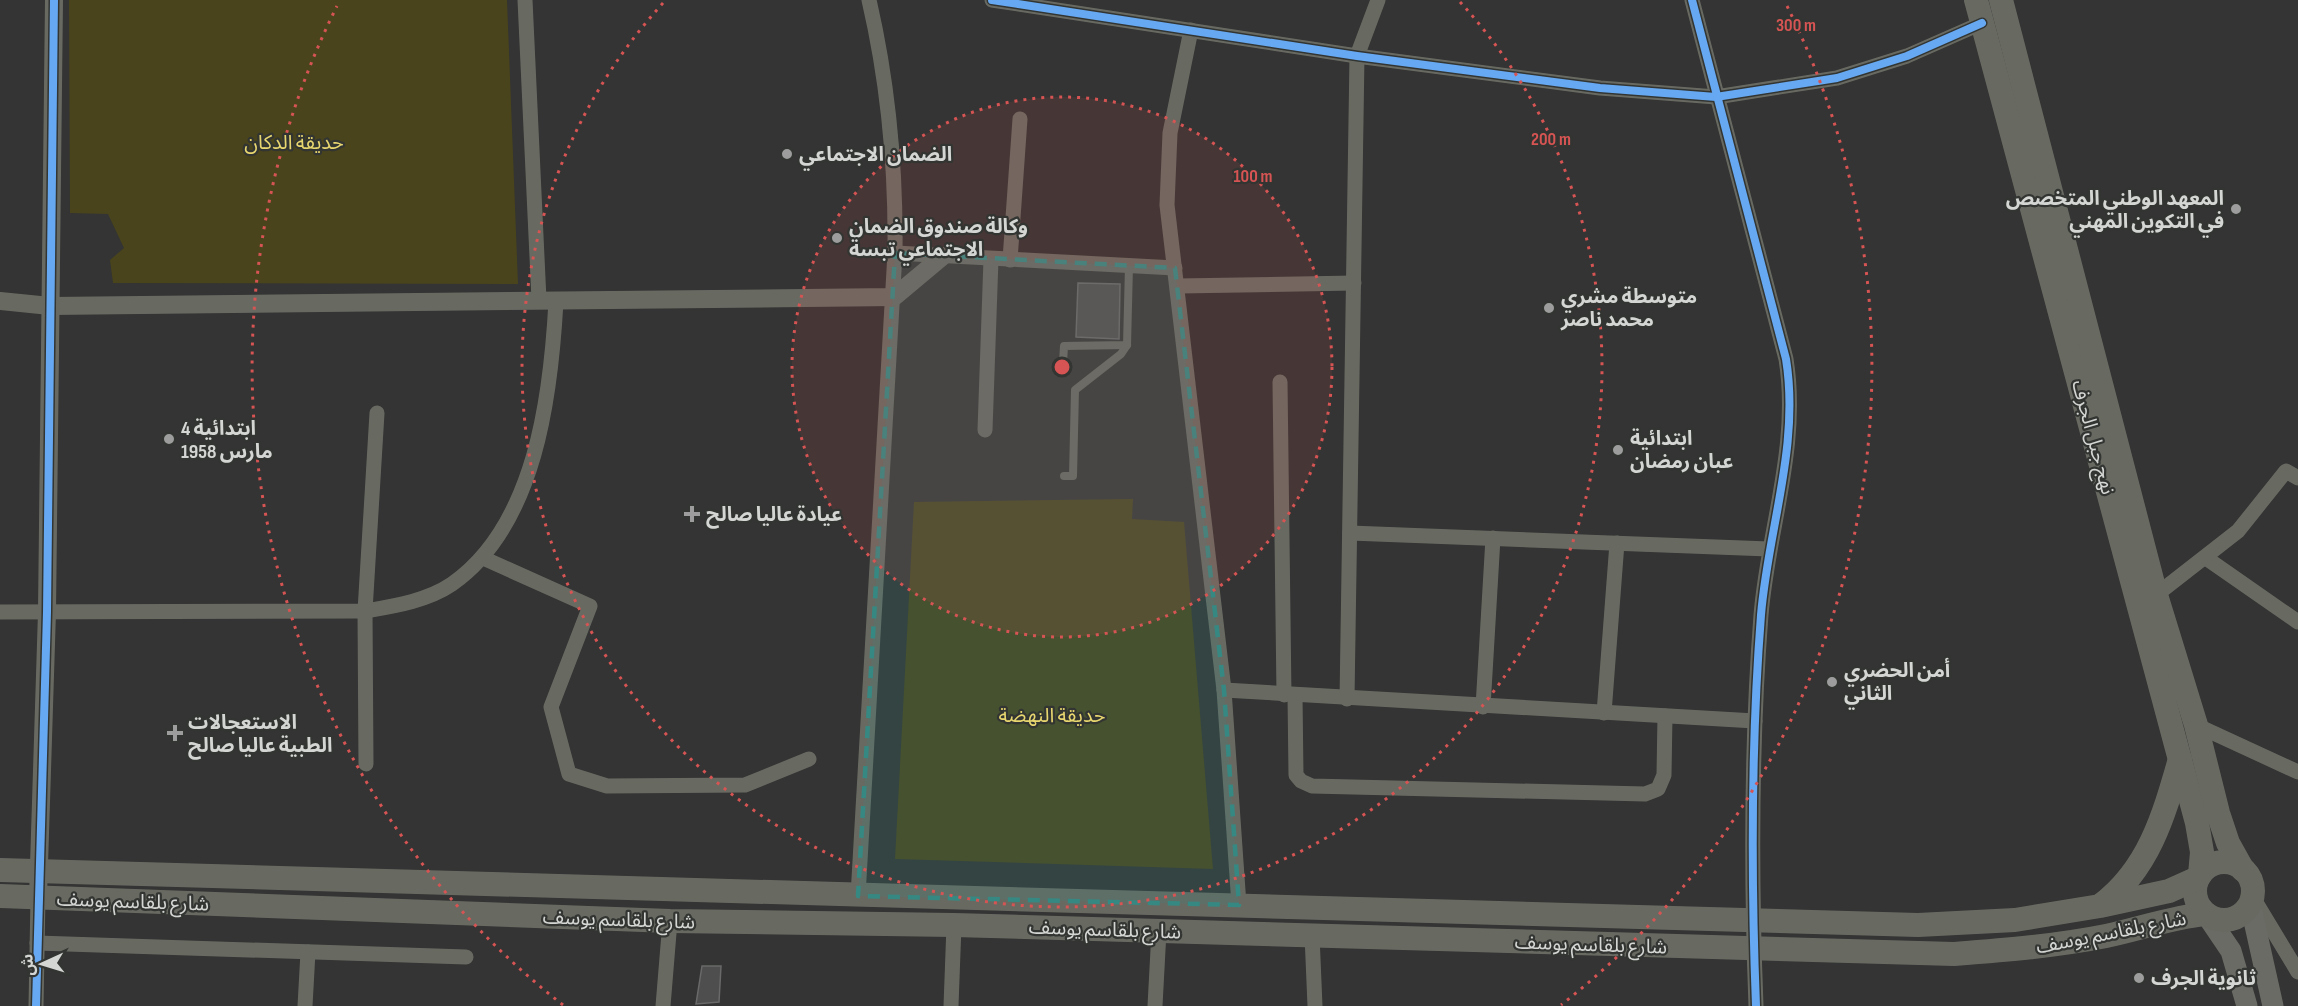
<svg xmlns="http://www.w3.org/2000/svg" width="2298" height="1006" font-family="'Sofia Sans Condensed','Noto Sans Arabic',sans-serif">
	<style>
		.green { fill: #4a441c }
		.building { fill: #4d4e4d; stroke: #686968; stroke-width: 1.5 }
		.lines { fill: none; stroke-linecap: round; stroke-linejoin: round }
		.service { stroke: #686a62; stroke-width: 8 }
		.minor { stroke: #686a62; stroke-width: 15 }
		.tertiary { stroke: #686a62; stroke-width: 18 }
		.secondary { stroke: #6a6b64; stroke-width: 21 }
		.primary { stroke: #686a62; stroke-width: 24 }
		.cycleway-casing { stroke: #323532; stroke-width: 11 }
		.cycleway { stroke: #66a8f1; stroke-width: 8 }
		.marked { fill: #368982; fill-opacity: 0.2; stroke: #368982; stroke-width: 4.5; stroke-dasharray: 12 8; stroke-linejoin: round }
		.ring { fill: none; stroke: #d65453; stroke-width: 3; stroke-dasharray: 3 6 }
		.poi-dot { fill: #9c9d9c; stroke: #323532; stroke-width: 2 }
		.labels { text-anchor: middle; stroke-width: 4.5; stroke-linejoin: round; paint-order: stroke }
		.park-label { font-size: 20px; fill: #e8d66f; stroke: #323532 }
		.poi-label { font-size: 20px; font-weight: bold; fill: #d4d6d4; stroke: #323532; text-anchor: start }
		.street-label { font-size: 20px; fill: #d4d6d4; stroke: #323532 }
		.centre { fill: #d65453; stroke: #323532; stroke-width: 3 }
		.ring-label { font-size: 18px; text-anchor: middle; font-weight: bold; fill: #d65453; stroke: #323532; stroke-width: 4.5; stroke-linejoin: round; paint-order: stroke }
	</style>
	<rect width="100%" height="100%" fill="#333433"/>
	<!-- green -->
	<g class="green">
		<path d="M69 0H507L518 284 113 283 110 260 124 248 108 214 70 213Z"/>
		<path d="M1133 499 1132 519 1184 522 1213 869 895 859 914 502Z"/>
	</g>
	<!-- building -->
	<g class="building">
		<path d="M1078 283 1120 284 1119 339 1076 337Z"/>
		<path d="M702 966H721L719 1002 696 1004Z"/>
	</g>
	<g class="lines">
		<!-- service -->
		<g class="service">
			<path d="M1063 363 1064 346 1127 345 1129 266"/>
			<path d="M1064 476H1073L1075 390 1121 354 1127 345"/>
		</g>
		<!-- minor -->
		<g class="minor">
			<path d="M525 0 539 300"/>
			<path d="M992 0 1357 56 1600 88 1716 97 1837 78 1907 56 1982 23"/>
			<path d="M1692 0 1786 359C1800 446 1768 529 1761 615 1751 744 1751 877 1756 1006"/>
			<path d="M1191 30 1170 133 1167 205 1224 690 1239 905"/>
			<path d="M895 253 1175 268"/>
			<path d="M1010 260 1020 119"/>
			<path d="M1178 286 1354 283"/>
			<path d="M1280 382 1284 695"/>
			<path d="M985 430 991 259"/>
			<path d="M1350 533 1769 549"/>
			<path d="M483 558 590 606 551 707 569 774 607 786 745 785 809 759"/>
			<path d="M2206 558 2298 622"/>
			<path d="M2156 595 2238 531 2286 471 2298 478"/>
			<path d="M0 612 365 611C394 606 427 601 452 584 536 525 551 395 556 301"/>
			<path d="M1224 690 1755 721"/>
			<path d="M1295 696 1296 775 1301 781 1312 786 1645 794 1658 789 1664 775 1665 716"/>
			<path d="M1347 699 1357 56 1378 0"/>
			<path d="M1483 707 1493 538"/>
			<path d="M1604 713 1617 543"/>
			<path d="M2196 725 2298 772"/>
			<path d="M366 764 365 611 377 413"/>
			<path d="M858 896 895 253C896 169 888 82 869 0"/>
			<path d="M2252 896 2298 972"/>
			<path d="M1312 935 1315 1006"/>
			<path d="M37 943 466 957"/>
			<path d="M36 1006 38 897"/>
			<path d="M305 1006 308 952"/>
			<path d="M663 1006 670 921"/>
			<path d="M951 1006 954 925"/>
			<path d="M1155 1006 1159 931"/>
		</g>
		<!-- tertiary -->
		<g class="tertiary">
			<path d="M0 301 50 306 894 297 943 256"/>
			<path d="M38 897 47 612 54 0"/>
		</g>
		<!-- secondary -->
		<g class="secondary">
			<path d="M2250 903 2273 1006"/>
			<path d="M2206 914 2231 951 2247 1006"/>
		</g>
		<!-- primary -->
		<g class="primary">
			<path d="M1976 0 2197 823 2202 852 2200 875"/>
			<path d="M2001 0 2156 595 2196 725 2218 813 2228 843 2243 870"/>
			<circle cx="2224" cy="891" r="29"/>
			<path d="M0 870 1918 925 2015 920 2100 906 2169 891 2198 878"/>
			<path d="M0 896 670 921 954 925 1954 954C2005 950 2056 946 2106 936 2140 929 2172 917 2206 914"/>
			<path d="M2101 905C2149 869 2164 815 2180 759"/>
		</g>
		<!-- cycleway casing -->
		<g class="cycleway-casing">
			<g id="cycleway">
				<path d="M992 0 1357 56 1600 88 1716 97 1837 78 1907 56 1982 23"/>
				<path d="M1692 0 1786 359C1800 446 1768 529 1761 615 1751 744 1751 877 1756 1006"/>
				<path d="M36 1006 47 612 54 0"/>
			</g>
		</g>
		<!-- cycleway -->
		<use href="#cycleway" class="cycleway"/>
	</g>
	<!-- marked area -->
	<path class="marked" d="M895 253 1175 268 1224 690 1239 905 858 896Z"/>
	<!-- distance rings -->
	<circle cx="1062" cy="367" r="270" fill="#d65453" fill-opacity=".12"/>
	<g class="ring">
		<circle cx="1062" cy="367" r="270"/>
		<path d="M1460 2A540 540 0 1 1 664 2"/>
		<path d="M563 1005A810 810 0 0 1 337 6M1787 6A810 810 0 0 1 1561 1005"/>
	</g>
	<!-- markers -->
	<g class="poi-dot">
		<circle cx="787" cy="154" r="6"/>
		<circle cx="2236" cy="209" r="6"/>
		<circle cx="837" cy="238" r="6"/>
		<circle cx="1549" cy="308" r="6"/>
		<circle cx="169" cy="439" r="6"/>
		<circle cx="1618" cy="450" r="6"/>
		<path d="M689 505h6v6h6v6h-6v6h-6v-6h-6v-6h6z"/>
		<circle cx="1832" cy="682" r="6"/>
		<path d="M172 724h6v6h6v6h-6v6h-6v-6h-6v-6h6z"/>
		<circle cx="2139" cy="978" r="6"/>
	</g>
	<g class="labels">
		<!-- park labels -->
		<g class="park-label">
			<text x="294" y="149">حديقة الدكان</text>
			<text x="1052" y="722">حديقة النهضة</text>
		</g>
		<!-- poi labels -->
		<g class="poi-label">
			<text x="799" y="161">الضمان الاجتماعي</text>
			<text x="2224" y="205" text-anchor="end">المعهد الوطني المتخصص<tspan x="2224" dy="23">في التكوين المهني</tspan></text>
			<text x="849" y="233">وكالة صندوق الضمان<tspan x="849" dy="23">الاجتماعي تبسة</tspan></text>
			<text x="1561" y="303">متوسطة مشري<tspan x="1561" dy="23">محمد ناصر</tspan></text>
			<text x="181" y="435">ابتدائية 4<tspan x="181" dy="23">مارس 1958</tspan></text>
			<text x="1630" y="445">ابتدائية<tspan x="1630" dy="23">عبان رمضان</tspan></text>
			<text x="706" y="521">عيادة عاليا صالح</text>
			<text x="1844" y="677">أمن الحضري<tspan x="1844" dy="23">الثاني</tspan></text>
			<text x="188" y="729">الاستعجالات<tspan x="188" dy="23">الطبية عاليا صالح</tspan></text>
			<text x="2151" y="985">ثانوية الجرف</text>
		</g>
		<!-- street labels -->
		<g class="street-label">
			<text transform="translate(2094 437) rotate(75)" y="7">نهج جبل الجرف</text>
			<text transform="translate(133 901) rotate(2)" y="7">شارع بلقاسم يوسف</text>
			<text transform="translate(619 919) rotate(2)" y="7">شارع بلقاسم يوسف</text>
			<text transform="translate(1105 929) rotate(2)" y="7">شارع بلقاسم يوسف</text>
			<text transform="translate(2111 932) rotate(-11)" y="7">شارع بلقاسم يوسف</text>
			<text transform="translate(1591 944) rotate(2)" y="7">شارع بلقاسم يوسف</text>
		</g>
	</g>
	<circle cx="1062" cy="367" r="9" class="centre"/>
	<g class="ring-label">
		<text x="1796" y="31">300 m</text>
		<text x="1551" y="145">200 m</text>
		<text x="1253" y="182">100 m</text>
	</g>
	<!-- north arrow -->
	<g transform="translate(42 964) rotate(266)" stroke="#323532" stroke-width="4.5" paint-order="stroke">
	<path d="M0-4.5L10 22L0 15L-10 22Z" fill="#d4d6d4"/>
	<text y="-9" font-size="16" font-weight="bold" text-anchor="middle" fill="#d4d6d4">ش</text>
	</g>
</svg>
